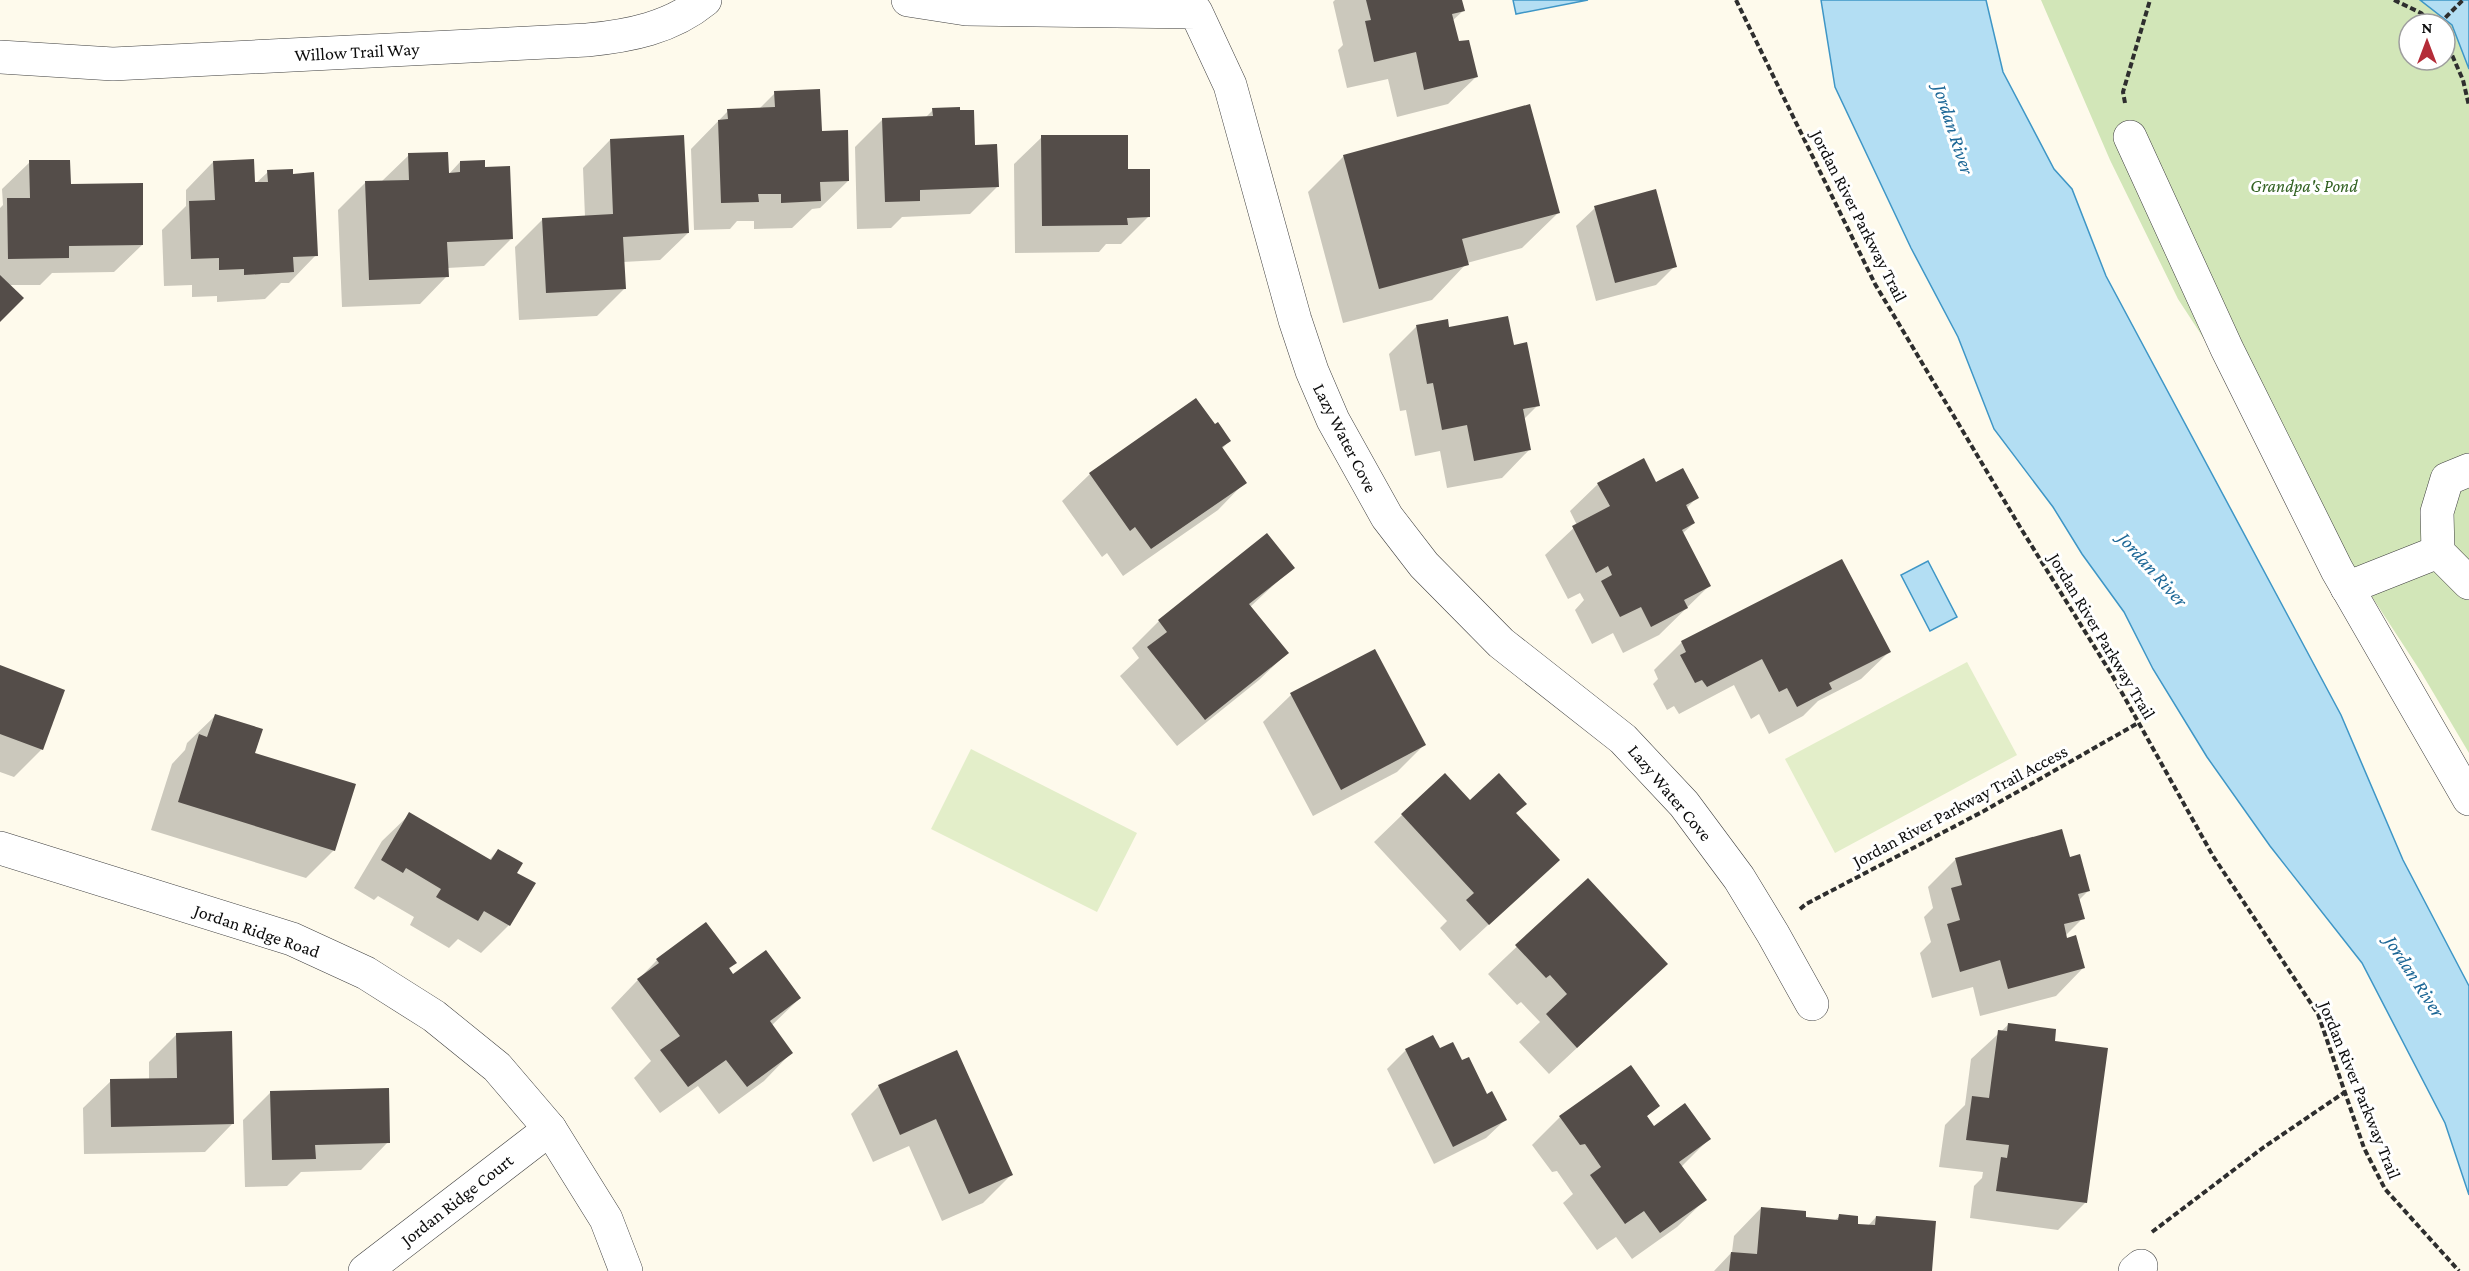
<svg xmlns="http://www.w3.org/2000/svg" width="2469" height="1271" font-family="'Crimson Pro',serif">
	<style>
		.green { fill: #d2e6b8; fill-rule: evenodd }
		.pitch { fill: #e3eec9 }
		.water { fill: #b3def3; stroke: #3e96c6; stroke-width: 1.5 }
		.shadow { fill: #0003 }
		.building { fill: #544d49 }
		.lines { fill: none; stroke-linecap: round; stroke-linejoin: round }
		.minor-casing { stroke: #3f3f3f; stroke-width: 34 }
		.path { stroke: #2e2e2e; stroke-width: 4; stroke-dasharray: 6 3; stroke-linecap: butt }
		.minor { stroke: #fff; stroke-width: 33 }
		.labels { text-anchor: middle; stroke-width: 6; stroke-linejoin: round; paint-order: stroke }
		.street-label { font-size: 18px; fill: #0c0c0c; stroke: #fff }
		.park-label { font-size: 18px; font-style: italic; fill: #306020; stroke: #fff }
		.water-label { font-size: 20px; font-style: italic; fill: #1c6796; stroke: #fff }
	</style>
	<rect width="100%" height="100%" fill="#fefaec"/>
	<!-- green -->
	<path class="green" d="M2041 0H2469V753L2421 672 2178 299 2110 160ZM2409 24H2445V60H2409Z"/>
	<!-- pitch -->
	<g class="pitch">
		<path d="M1967 662 2017 755 1835 853 1785 759Z"/>
		<path d="M971 749 1137 833 1097 912 931 829Z"/>
	</g>
	<!-- water -->
	<g class="water">
		<path d="M1513 0H1588L1516 14Z"/>
		<path d="M1821 0H1986L2003 72 2054 169 2072 189 2106 276 2341 715 2403 860 2469 986V1195L2445 1123 2362 963 2270 846 2207 757 2153 669 2124 612 2082 554 2053 507 1994 429 1958 337 1911 248 1835 87Z"/>
		<path d="M2420 0H2469V69L2452 25Z"/>
		<path d="M1928 561 1957 617 1930 631 1901 575Z"/>
	</g>
	<!-- shadow -->
	<g class="shadow">
		<path d="M1335 0H1461L1463 11 1452 21 1458 43 1476 77 1448 104 1397 117 1388 79 1347 88 1338 50 1343 45 1333 2Z"/>
		<path d="M775 93 821 132 848 181 820 208 812 209 792 228 754 229V221H737L730 229 694 230 691 149 728 111 758 110Z"/>
		<path d="M933 110 974 146 997 187 970 214 902 217 891 228 857 229 855 147 883 119 925 118Z"/>
		<path d="M1042 137 1127 171 1149 216 1121 244H1106L1099 252 1015 253 1014 164Z"/>
		<path d="M610 140 688 233 660 260 623 262 624 289 597 316 519 320 515 247 543 219 585 217 583 168Z"/>
		<path d="M409 155 448 175 460 162 484 168 512 238 484 266 447 268V276L420 304 342 307 338 210 365 183 381 182Z"/>
		<path d="M1344 156 1558 213 1522 248 1467 263 1432 300 1343 323 1308 192Z"/>
		<path d="M30 162 69 185 142 245 114 272 52 273 40 285H9L0 320V208L3 205 2 189Z"/>
		<path d="M213 162 254 185 268 172 292 175 316 255 289 283H281L265 299 217 302V296L192 297V285L164 286 162 230 186 206V190Z"/>
		<path d="M1595 208 1675 266 1656 285 1596 301 1576 226Z"/>
		<path d="M1416 327 1512 347 1538 405 1523 420 1529 450 1502 478 1447 488 1440 451 1415 456 1406 410 1400 411 1389 354Z"/>
		<path d="M1214 426 1229 441 1222 449 1245 482 1218 510 1123 576 1107 553 1102 557 1062 501 1090 474Z"/>
		<path d="M1598 484H1655L1697 497 1686 509 1694 523 1682 534 1709 586 1659 635 1623 653 1613 633 1592 644 1575 610 1584 600 1580 593 1568 599 1545 555 1577 525 1570 511Z"/>
		<path d="M1842 561 1889 652 1861 679 1818 701 1803 716 1769 734 1759 714 1751 719 1734 685 1679 714 1674 706 1667 710 1653 684 1658 679 1654 670 1682 642Z"/>
		<path d="M1293 567 1250 607 1287 653 1259 680 1177 746 1120 676 1139 658 1132 648 1159 621Z"/>
		<path d="M0 667 42 749 14 777 0 772Z"/>
		<path d="M1291 695 1424 745 1397 772 1313 816 1263 722Z"/>
		<path d="M215 716 254 754 334 850 306 878 151 830 172 764 185 750 187 743Z"/>
		<path d="M1470 802 1515 814 1558 860 1460 951 1440 928 1447 921 1374 842 1402 815Z"/>
		<path d="M410 814 489 860 498 851 515 873 534 884 509 925 481 953 458 939 449 948 410 925 414 917 378 896 374 900 354 888 382 841Z"/>
		<path d="M2061 831 2069 859 2088 891 2079 900 2083 918 2065 936 2083 968 2056 996 1980 1016 1973 987 1932 998 1920 953 1931 942 1924 917 1933 908 1928 887 1955 860Z"/>
		<path d="M1587 880 1638 991 1549 1074 1519 1042 1540 1022 1521 1002 1517 1005 1488 974Z"/>
		<path d="M657 960 735 963 728 970 732 976 800 998 771 1026 791 1053 764 1081 719 1114 698 1086 660 1113 634 1078 651 1061 611 1008Z"/>
		<path d="M2009 1024 2053 1042 2086 1202 2058 1230 1970 1218 1974 1186 1982 1178 1983 1172 1939 1167 1945 1125 1965 1105 1971 1059Z"/>
		<path d="M177 1034 232 1124 205 1152 84 1154 83 1108 111 1081 149 1080V1062Z"/>
		<path d="M1433 1037 1439 1050 1462 1062 1505 1120 1486 1138 1434 1164 1387 1069 1406 1050Z"/>
		<path d="M956 1052 1011 1175 983 1203 942 1221 909 1146 873 1162 851 1114 879 1086Z"/>
		<path d="M1631 1067 1658 1105 1646 1117 1654 1128 1709 1139 1681 1167 1705 1200 1677 1227 1632 1259 1616 1237 1597 1250 1563 1203 1573 1194 1557 1171 1552 1172 1532 1145 1560 1117Z"/>
		<path d="M270 1093 388 1142 361 1170 301 1172 287 1186 245 1187 243 1120Z"/>
		<path d="M1761 1208 1804 1218 1834 1221 1840 1216 1856 1225 1868 1226 1876 1217 1931 1271H1714L1732 1252 1734 1236Z"/>
	</g>
	<!-- building -->
	<g class="building">
		<path d="M1366 0H1462L1465 11 1452 14 1459 41 1469 40 1478 77 1424 90 1416 52 1374 62 1365 21 1371 20Z"/>
		<path d="M820 89 822 131 848 130 849 181 820 182 821 201 781 203V194H758L759 202 721 203 718 120 728 119 727 109 775 107 774 91Z"/>
		<path d="M1530 104 1560 213 1462 239 1469 265 1379 289 1343 155Z"/>
		<path d="M960 107V110H974L975 145 997 144 999 187 920 190V201L885 202 882 118 933 116 932 108Z"/>
		<path d="M684 135 689 233 623 237 626 289 546 293 542 218 613 214 610 139Z"/>
		<path d="M1041 135H1128V169H1150V217L1127 218 1128 225 1042 226Z"/>
		<path d="M448 152 449 173 460 172V161L485 160V167L510 166 513 239 447 242 449 277 369 280 365 181 409 180 408 153Z"/>
		<path d="M254 159 255 182H268L267 170 293 169V174L314 172 318 256 293 257 294 272 244 275V269L219 270V258L191 259 189 201 215 200 213 161Z"/>
		<path d="M29 160H70L71 184 143 183V245L69 246V258L8 259 7 198H30Z"/>
		<path d="M1656 189 1677 267 1615 283 1594 206Z"/>
		<path d="M0 275 24 298 0 322Z"/>
		<path d="M1508 316 1514 345 1527 342 1540 406 1523 409 1531 450 1474 461 1467 425 1442 430 1433 383 1427 384 1416 325 1448 319 1449 327Z"/>
		<path d="M1196 398 1215 424 1218 422 1231 441 1222 447 1247 483 1151 549 1135 527 1130 531 1089 473Z"/>
		<path d="M1644 458 1656 482 1683 468 1699 498 1686 505 1695 523 1682 530 1711 586 1684 600 1688 608 1651 627 1641 607 1620 617 1601 581 1612 575 1608 566 1596 573 1572 526 1610 506 1597 483Z"/>
		<path d="M1267 533 1295 568 1249 604 1289 653 1205 720 1147 647 1167 632 1158 620Z"/>
		<path d="M1842 559 1891 652 1829 683 1832 689 1797 707 1787 688 1779 692 1762 659 1707 687 1702 680 1695 683 1680 655 1686 652 1681 641Z"/>
		<path d="M1375 649 1426 745 1341 790 1290 693Z"/>
		<path d="M0 665 65 690 43 750 0 734Z"/>
		<path d="M215 714 263 729 255 753 356 784 335 851 178 802 199 734 207 737Z"/>
		<path d="M1445 773 1470 800 1499 773 1527 804 1516 813 1560 860 1489 925 1466 900 1474 893 1401 814Z"/>
		<path d="M409 812 491 860 498 849 523 863 517 873 536 883 510 926 484 911 478 921 436 897 441 889 406 868 403 873 381 860Z"/>
		<path d="M2062 829 2070 857 2080 854 2090 891 2078 894 2085 919 2064 924 2067 938 2076 935 2085 968 2008 989 2000 960 1960 972 1947 924 1960 920 1951 888 1962 885 1955 858Z"/>
		<path d="M1588 878 1668 964 1577 1048 1546 1014 1567 994 1550 975 1546 978 1515 945Z"/>
		<path d="M706 922 737 963 729 968 733 974 766 950 801 998 770 1021 793 1053 747 1087 726 1060 688 1087 660 1050 680 1036 637 979 659 963 656 959Z"/>
		<path d="M2008 1023 2056 1029 2055 1041 2108 1048 2087 1203 1996 1191 2001 1157 2007 1158 2009 1145 1966 1140 1972 1096 1989 1098 1998 1030 2007 1031Z"/>
		<path d="M232 1031 234 1124 111 1127 110 1079 177 1078 176 1033Z"/>
		<path d="M1433 1035 1440 1048 1453 1042 1462 1060 1469 1057 1487 1094 1492 1091 1507 1120 1453 1147 1405 1049Z"/>
		<path d="M957 1050 1013 1175 969 1194 936 1119 900 1135 878 1085Z"/>
		<path d="M1631 1065 1660 1106 1647 1116 1654 1126 1685 1103 1711 1139 1679 1162 1707 1200 1660 1233 1644 1211 1625 1224 1590 1175 1601 1167 1585 1144 1580 1145 1559 1116Z"/>
		<path d="M389 1088 390 1143 315 1145 316 1159 272 1160 270 1091Z"/>
		<path d="M1761 1207 1806 1211V1217L1838 1220 1839 1214 1858 1216V1224L1875 1225 1876 1216 1936 1221 1932 1271H1729L1731 1252 1757 1254Z"/>
	</g>
	<g class="lines">
		<!-- minor casing -->
		<g class="minor-casing">
			<g id="minor">
				<path d="M908 0 966 9 1196 12 1230 85 1295 320 1312 371 1333 420 1387 517 1424 565 1501 643 1623 739 1684 804 1739 878 1773 934 1812 1004"/>
				<path d="M0 57 113 64 587 40C629 36 671 28 705 0"/>
				<path d="M2130 137 2227 349 2337 570 2469 799"/>
				<path d="M2469 470 2447 479 2437 512 2438 552 2469 583"/>
				<path d="M2347 588 2438 552"/>
				<path d="M0 848 292 939 366 973 434 1016 497 1067 550 1129 606 1219 626 1271"/>
				<path d="M365 1271 550 1129"/>
				<path d="M2135 1271 2141 1266"/>
			</g>
		</g>
		<!-- path -->
		<g class="path">
			<path d="M1736 0 1875 284 2020 527 2112 675 2213 856 2318 1014 2364 1148 2385 1189 2459 1271"/>
			<path d="M2394 0 2421 13 2432 24"/>
			<path d="M2439 24 2463 0"/>
			<path d="M2445 39 2463 80 2469 106"/>
			<path d="M2125 103 2123 92 2150 0"/>
			<path d="M1800 909 1806 904 1982 812 2138 723"/>
			<path d="M2152 1232 2264 1147 2345 1092"/>
		</g>
		<!-- minor -->
		<use href="#minor" class="minor"/>
	</g>
	<g class="labels">
		<!-- street labels -->
		<g class="street-label">
			<text transform="translate(357 52) rotate(-3)" y="6">Willow Trail Way</text>
			<text transform="translate(1859 216) rotate(63)" y="6">Jordan River Parkway Trail</text>
			<text transform="translate(1345 438) rotate(63)" y="6">Lazy Water Cove</text>
			<text transform="translate(2102 636) rotate(59)" y="6">Jordan River Parkway Trail</text>
			<text transform="translate(1670 793) rotate(50)" y="6">Lazy Water Cove</text>
			<text transform="translate(1960 806) rotate(-28)" y="6">Jordan River Parkway Trail Access</text>
			<text transform="translate(257 931) rotate(19)" y="6">Jordan Ridge Road</text>
			<text transform="translate(2360 1090) rotate(68)" y="6">Jordan River Parkway Trail</text>
			<text transform="translate(457 1200) rotate(-38)" y="6">Jordan Ridge Court</text>
		</g>
		<!-- park labels -->
		<g class="park-label">
			<text x="2304" y="192">Grandpa's Pond</text>
		</g>
		<!-- water labels -->
		<g class="water-label">
			<text transform="translate(1954 129) rotate(72)" y="7">Jordan River</text>
			<text transform="translate(2153 569) rotate(48)" y="7">Jordan River</text>
			<text transform="translate(2415 976) rotate(57)" y="7">Jordan River</text>
		</g>
	</g>
	<!-- north arrow -->
	<g transform="translate(2427 42)"><circle r="28" fill="#ffffff" stroke="#9e9e9e" stroke-width="1.5"/>
	<path d="M0-4.5L10 22L0 15L-10 22Z" fill="#b42c38"/>
	<text y="-9" font-size="16" font-weight="bold" text-anchor="middle" fill="#0c0c0c">N</text>
	</g>
</svg>
